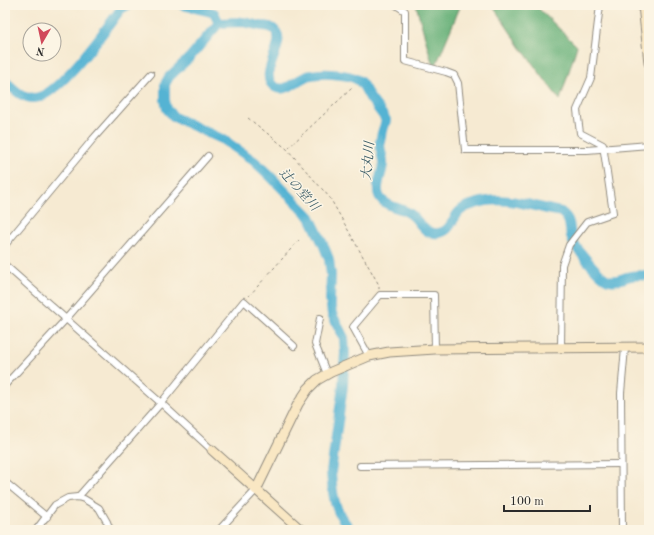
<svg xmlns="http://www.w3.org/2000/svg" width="654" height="535" font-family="'Old Standard TT','Noto Serif JP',serif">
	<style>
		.forest { fill: #66b078; stroke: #486e52 }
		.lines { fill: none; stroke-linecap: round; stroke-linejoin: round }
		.river { stroke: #54b3d3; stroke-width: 10 }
		.street-casing { stroke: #908a7e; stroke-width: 8 }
		.secondary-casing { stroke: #908a7e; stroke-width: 11 }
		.path { stroke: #908a7e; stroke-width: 1; stroke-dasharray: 3 3; stroke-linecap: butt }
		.street { stroke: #fff; stroke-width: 6 }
		.secondary { stroke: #f9e7c3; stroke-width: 9 }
		.labels { text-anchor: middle; stroke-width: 3; stroke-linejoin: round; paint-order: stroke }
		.water-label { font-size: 13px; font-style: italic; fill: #395b66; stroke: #fcf5e5 }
	</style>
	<rect width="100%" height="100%" fill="#fcf5e5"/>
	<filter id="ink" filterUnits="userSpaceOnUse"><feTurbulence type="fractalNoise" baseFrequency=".025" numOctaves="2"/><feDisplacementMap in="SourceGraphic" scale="8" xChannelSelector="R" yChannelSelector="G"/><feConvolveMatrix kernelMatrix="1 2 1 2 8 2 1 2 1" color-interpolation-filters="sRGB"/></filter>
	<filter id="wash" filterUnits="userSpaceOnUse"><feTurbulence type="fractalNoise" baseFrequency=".012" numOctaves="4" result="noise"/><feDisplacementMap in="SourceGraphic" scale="16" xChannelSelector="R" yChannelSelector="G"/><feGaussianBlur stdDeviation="0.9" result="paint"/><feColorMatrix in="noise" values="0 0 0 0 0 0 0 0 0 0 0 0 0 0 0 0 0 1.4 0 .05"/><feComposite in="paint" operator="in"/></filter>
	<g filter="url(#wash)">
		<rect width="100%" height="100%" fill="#f6ead2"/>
		<!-- forest -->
		<g class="forest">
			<path d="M416 5H464L460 7 434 70Z"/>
			<path d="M492 5H537V7L577 46 560 100 521 48Z"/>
		</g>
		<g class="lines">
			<!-- river -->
			<g class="river">
				<path d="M182 5 211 12 214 13 219 23"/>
				<path d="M219 23C226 23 235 22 243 22 249 23 255 25 261 26 264 26 267 26 270 27 295 38 254 74 275 87 286 93 295 81 305 77 316 72 348 73 358 80 364 84 366 92 370 98 375 105 381 112 386 120 385 126 382 131 381 137 378 147 382 152 383 161 384 174 371 190 383 201 392 209 404 207 413 216 421 224 425 235 439 233 452 231 452 217 461 210 465 207 470 205 475 204 504 194 533 207 561 212 573 221 568 228 572 240 576 248 601 279 609 280 616 282 621 279 627 277 635 275 642 275 649 276"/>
				<path d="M219 23 190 57 169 77 165 84V100L167 109 174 117 224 140 254 161 270 176 310 217 323 244 329 259 331 275 330 300 332 314 344 338 345 353 343 386 331 472C332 486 333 502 340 515 343 520 347 525 351 530"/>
				<path d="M5 81C14 89 21 98 34 98 58 98 105 29 121 9L128 5"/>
			</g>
		</g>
	</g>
	<g filter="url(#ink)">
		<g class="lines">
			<!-- street casing -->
			<g class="street-casing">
				<g id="street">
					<path d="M396 5 405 11V61L446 72 454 75 458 83 465 150H587L649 145"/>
					<path d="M5 245 93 139 151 74"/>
					<path d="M5 265 161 403 212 450"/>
					<path d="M320 318 315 344 327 374"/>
					<path d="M561 349 562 265 569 245 587 222 613 213 603 145 580 133 577 110 591 78 600 5"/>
					<path d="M369 356 353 327 380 295H434L435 349"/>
					<path d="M5 385 66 319 208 156"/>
					<path d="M360 466 621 464"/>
					<path d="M5 482 47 517"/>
					<path d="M78 497 161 403 244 301 294 346"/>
					<path d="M36 530 55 505 68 498 78 497 84 499 99 508 107 522 110 530"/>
					<path d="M219 530 256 490"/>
					<path d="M622 530 621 393 625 348"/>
				</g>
			</g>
			<!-- secondary casing -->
			<g class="secondary-casing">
				<g id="secondary">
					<path d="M643 5 649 63"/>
					<path d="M212 450 301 530"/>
					<path d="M256 490 298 404 308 389 317 380 331 372 369 356 389 352 435 349 649 347"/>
				</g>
			</g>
			<!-- path -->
			<g class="path">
				<path d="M248 118 287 149 330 198 379 285V290"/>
				<path d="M288 148 352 88"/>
				<path d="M249 296 299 240"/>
			</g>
			<!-- street -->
			<use href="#street" class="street"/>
			<!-- secondary -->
			<use href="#secondary" class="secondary"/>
		</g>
	</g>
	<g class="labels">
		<!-- water labels -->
		<g class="water-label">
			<text transform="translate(367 161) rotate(-85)" y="5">大丸川</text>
			<text transform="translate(300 189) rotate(48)" y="5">辻の堂川</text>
		</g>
	</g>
	<!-- margin -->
	<rect width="654" height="535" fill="none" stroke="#fcf5e5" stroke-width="20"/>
	<!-- north arrow -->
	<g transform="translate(42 42) rotate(189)"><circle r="19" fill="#fcf5e5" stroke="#a8a49b"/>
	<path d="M0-3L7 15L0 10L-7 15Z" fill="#d1495b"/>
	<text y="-6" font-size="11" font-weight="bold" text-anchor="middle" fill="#2b2b2b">N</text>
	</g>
	<!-- scale -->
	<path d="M504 505v6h86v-6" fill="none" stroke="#2b2b2b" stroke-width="2"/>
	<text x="510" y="505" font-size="12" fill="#2b2b2b" stroke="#fcf5e5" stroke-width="3" paint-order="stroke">100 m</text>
</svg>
